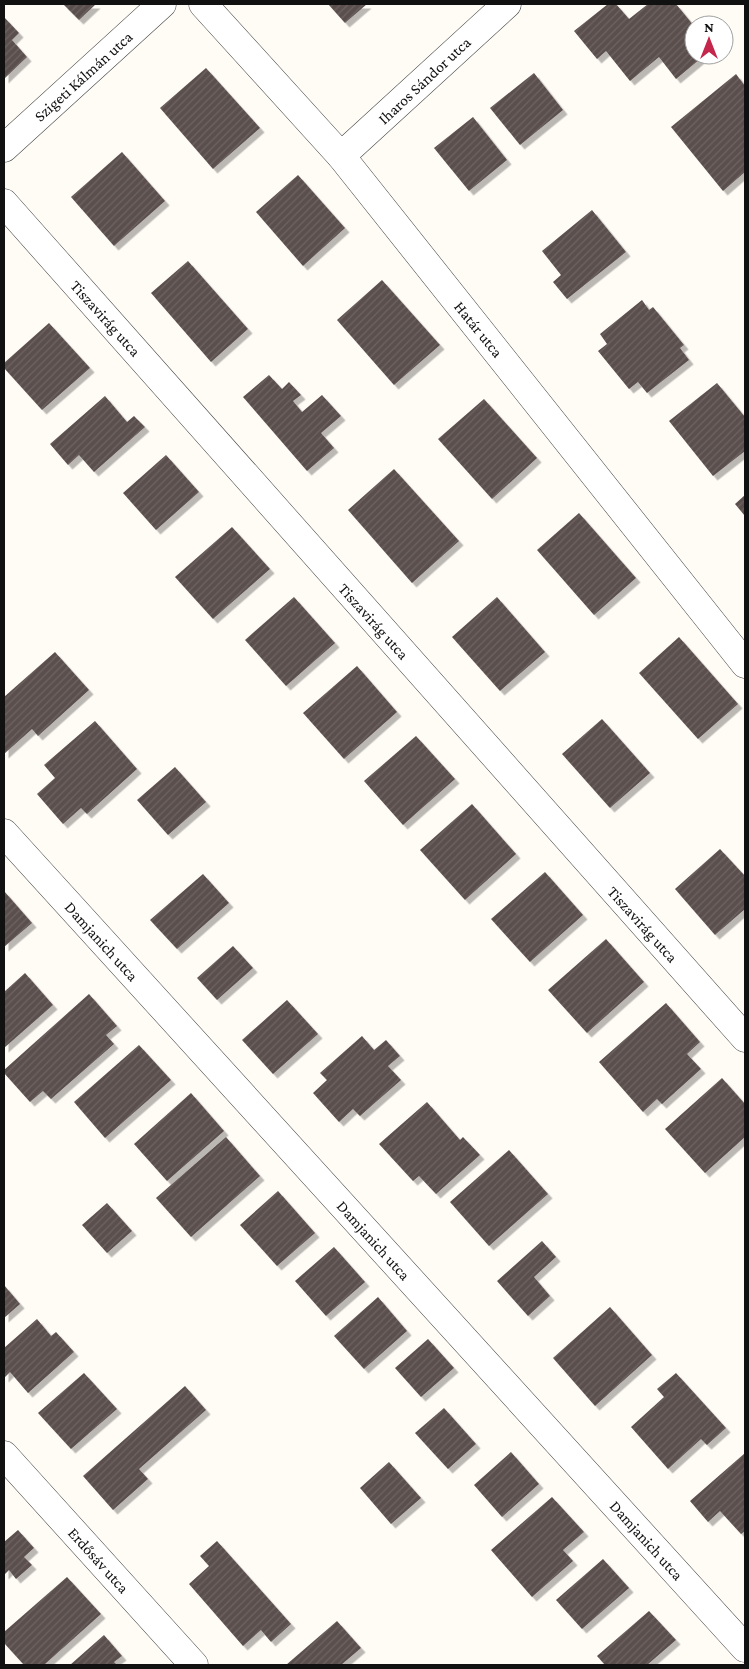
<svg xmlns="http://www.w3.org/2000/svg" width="749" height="1669" font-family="'Crimson Pro',serif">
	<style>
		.building { fill: url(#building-hatch); filter: url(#shadow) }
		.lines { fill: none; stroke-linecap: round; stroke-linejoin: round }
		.minor-casing { stroke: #444; stroke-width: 29 }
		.minor { stroke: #fff; stroke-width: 28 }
		.labels { text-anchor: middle; stroke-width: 5; stroke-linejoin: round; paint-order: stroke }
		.street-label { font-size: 16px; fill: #111; stroke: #fff }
	</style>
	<defs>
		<pattern id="building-hatch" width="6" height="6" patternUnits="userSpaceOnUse" patternTransform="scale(1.25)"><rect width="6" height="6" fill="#5a4f4d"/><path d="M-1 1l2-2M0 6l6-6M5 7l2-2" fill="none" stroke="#6d6462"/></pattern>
		<filter id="shadow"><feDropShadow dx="4.5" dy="4.5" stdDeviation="0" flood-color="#0004"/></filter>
	</defs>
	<rect width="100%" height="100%" fill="#fffbf5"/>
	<!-- building -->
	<g class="building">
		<path d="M63 4H96L79 20Z"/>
		<path d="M328 4H367L345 23Z"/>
		<path d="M608 4H616L629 19 648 4H676L694 26V55H705L676 79 659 57 630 81 606 51 597 59 574 31Z"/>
		<path d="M4 17 19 33 12 40 27 57 4 79Z"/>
		<path d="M206 68 260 128 213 169 160 108Z"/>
		<path d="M534 73 563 110 520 145 490 108Z"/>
		<path d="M736 74 745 86V172L723 191 671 127Z"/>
		<path d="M473 117 507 160 469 191 434 148Z"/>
		<path d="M122 152 165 201 114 246 71 197Z"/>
		<path d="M298 175 345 228 303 266 256 212Z"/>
		<path d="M592 210 626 252 567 299 553 282 561 275 542 251Z"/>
		<path d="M188 261 248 329 211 362 151 293Z"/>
		<path d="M382 280 440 345 394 385 337 320Z"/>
		<path d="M642 300 649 310 653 307 684 345 680 348 689 360 647 393 638 382 629 389 598 351 607 344 600 334Z"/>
		<path d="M49 323 90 368 42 410 4 368V363Z"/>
		<path d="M269 375 282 389 289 382 301 395 293 401 302 412 322 395 341 416 321 433 334 448 307 471 243 397Z"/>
		<path d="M717 383 745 417V451L713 476 669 421Z"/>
		<path d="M105 396 127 422 134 416 145 427 94 472 79 455 68 465 50 444Z"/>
		<path d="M484 399 537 458 492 499 438 439Z"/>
		<path d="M166 455 199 492 156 530 123 493Z"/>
		<path d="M394 469 459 541 412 583 348 510Z"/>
		<path d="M745 495V516L735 504Z"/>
		<path d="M579 513 636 578 594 615 537 550Z"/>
		<path d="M232 527 270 569 213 619 175 577Z"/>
		<path d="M294 597 335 643 286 686 245 640Z"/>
		<path d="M497 597 545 652 500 691 452 637Z"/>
		<path d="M679 637 738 704 698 739 639 673Z"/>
		<path d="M55 652 89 690 38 736 32 729 4 754V697Z"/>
		<path d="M357 666 397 712 344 759 303 713Z"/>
		<path d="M602 719 650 773 610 808 562 754Z"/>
		<path d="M95 721 137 769 87 814 81 808 63 824 37 794 55 778 44 765Z"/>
		<path d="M416 736 455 779 403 825 364 781Z"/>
		<path d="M175 767 206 802 168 835 137 800Z"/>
		<path d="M472 804 516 854 465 900 420 850Z"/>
		<path d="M720 849 745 876V909L715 935 675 889Z"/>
		<path d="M545 872 583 915 530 962 491 919Z"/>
		<path d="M203 874 229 903 177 949 150 920Z"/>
		<path d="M4 891 32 923 4 947Z"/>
		<path d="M606 939 644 982 587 1033 548 990Z"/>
		<path d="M233 946 253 968 217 1000 197 978Z"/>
		<path d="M25 973 53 1005 4 1048V992Z"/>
		<path d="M89 994 117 1026 106 1035 114 1044 51 1099 43 1091 30 1102 4 1073V1070Z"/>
		<path d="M287 1000 318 1034 273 1074 242 1040Z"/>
		<path d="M666 1003 700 1042 687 1054 701 1069 662 1104 657 1099 643 1112 599 1062Z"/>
		<path d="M362 1036 374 1050 386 1040 400 1056 388 1066 401 1080 360 1116 353 1109 339 1122 313 1093 327 1080 320 1073Z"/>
		<path d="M139 1045 171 1080 105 1138 74 1102Z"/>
		<path d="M722 1078 745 1104V1137L705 1173 665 1129Z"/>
		<path d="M191 1093 224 1131 167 1181 134 1144Z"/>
		<path d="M427 1102 460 1140 463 1137 480 1155 436 1194 419 1176 413 1181 379 1144Z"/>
		<path d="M226 1137 260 1176 191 1237 156 1198Z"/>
		<path d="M509 1150 548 1194 489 1246 450 1202Z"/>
		<path d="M278 1191 315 1233 277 1266 240 1225Z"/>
		<path d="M107 1203 132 1231 107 1253 82 1225Z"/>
		<path d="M542 1241 556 1257 534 1277 550 1296 528 1316 497 1281Z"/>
		<path d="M334 1247 365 1282 326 1316 295 1281Z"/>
		<path d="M4 1285 20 1304 4 1318Z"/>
		<path d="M378 1297 407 1331 364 1369 334 1336Z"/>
		<path d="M610 1307 652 1355 595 1406 553 1358Z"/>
		<path d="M37 1319 51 1336 56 1332 74 1352 28 1393 10 1372 4 1378V1348Z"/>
		<path d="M428 1339 454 1368 421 1397 395 1368Z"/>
		<path d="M84 1373 117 1409 71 1449 38 1413Z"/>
		<path d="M676 1373 726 1428 707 1445 701 1439 668 1469 631 1427 664 1397 657 1389Z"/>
		<path d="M185 1386 206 1410 139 1469 148 1479 113 1510 83 1476Z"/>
		<path d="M444 1408 476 1444 448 1469 415 1433Z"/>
		<path d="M511 1452 539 1484 502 1517 474 1485Z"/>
		<path d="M745 1453V1531L741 1534 720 1511 708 1522 690 1501Z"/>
		<path d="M389 1462 421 1498 391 1524 360 1488Z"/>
		<path d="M552 1497 584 1532 563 1550 573 1561 532 1597 491 1550Z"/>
		<path d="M18 1530 34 1548 24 1557 32 1565 16 1579 9 1570 4 1575V1542Z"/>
		<path d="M217 1541 291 1624 271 1642 261 1630 243 1646 189 1584 209 1566 200 1556Z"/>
		<path d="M603 1559 629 1588 582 1629 556 1600Z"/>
		<path d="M67 1577 101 1614 44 1665H24L4 1643V1632Z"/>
		<path d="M649 1611 676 1640 647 1665H605L597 1656Z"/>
		<path d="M337 1621 361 1648 341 1665H286Z"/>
		<path d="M104 1635 122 1656 114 1662 117 1665H70Z"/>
	</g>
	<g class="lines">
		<!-- minor casing -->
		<g class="minor-casing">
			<g id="minor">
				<path d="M203 4 341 156 745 664"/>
				<path d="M4 148 162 4"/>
				<path d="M341 156 507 4"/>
				<path d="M4 203 745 1038"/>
				<path d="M4 833 745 1648"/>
				<path d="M4 1455 194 1665"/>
			</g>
		</g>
		<!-- minor -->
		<use href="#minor" class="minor"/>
	</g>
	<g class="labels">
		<!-- street labels -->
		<g class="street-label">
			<text transform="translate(83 76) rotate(-42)" y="6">Szigeti Kálmán utca</text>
			<text transform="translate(424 80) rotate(-43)" y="6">Iharos Sándor utca</text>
			<text transform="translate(106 318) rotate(48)" y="6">Tiszavirág utca</text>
			<text transform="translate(479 329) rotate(51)" y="6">Határ utca</text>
			<text transform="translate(374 621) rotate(48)" y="6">Tiszavirág utca</text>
			<text transform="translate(643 924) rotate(48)" y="6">Tiszavirág utca</text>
			<text transform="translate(102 941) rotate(48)" y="6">Damjanich utca</text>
			<text transform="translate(374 1240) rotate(48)" y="6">Damjanich utca</text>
			<text transform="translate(647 1540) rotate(48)" y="6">Damjanich utca</text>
			<text transform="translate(99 1560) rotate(48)" y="6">Erdősáv utca</text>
		</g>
	</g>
	<!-- border -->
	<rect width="749" height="1669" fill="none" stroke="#111111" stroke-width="10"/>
	<!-- north arrow -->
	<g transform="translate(709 40)"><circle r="24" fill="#ffffff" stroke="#a0a0a0"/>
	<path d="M0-4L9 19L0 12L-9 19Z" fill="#c4264c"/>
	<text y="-8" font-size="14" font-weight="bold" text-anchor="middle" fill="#111111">N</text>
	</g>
</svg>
